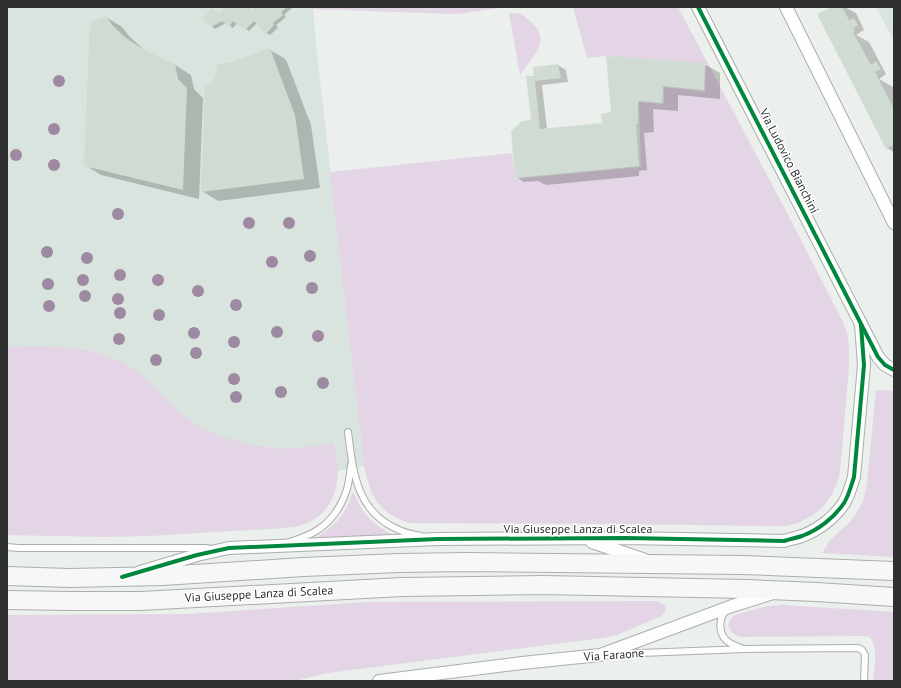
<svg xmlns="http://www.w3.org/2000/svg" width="901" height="688" font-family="'PT Sans',sans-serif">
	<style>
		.built { fill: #dae4de }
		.green { fill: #e3d4e6 }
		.shadow { fill: #0003 }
		.building { fill: #d0dbd4 }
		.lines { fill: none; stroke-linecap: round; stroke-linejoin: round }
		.lane-casing { stroke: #abaeac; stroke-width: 8 }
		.street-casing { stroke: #abaeac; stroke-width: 14 }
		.secondary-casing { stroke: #abaeac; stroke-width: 20 }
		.lane { stroke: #fcfdfc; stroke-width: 6 }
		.street { stroke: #fcfdfc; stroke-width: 12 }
		.secondary { stroke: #f7f6f8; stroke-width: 18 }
		.cycleway-casing { stroke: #fff; stroke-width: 6 }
		.cycleway { stroke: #00873e; stroke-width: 4 }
		.tree { fill: #9d89a1 }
		.labels { text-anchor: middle; stroke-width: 3; stroke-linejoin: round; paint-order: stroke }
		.street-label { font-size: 12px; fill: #2d302e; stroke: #fff }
	</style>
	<rect width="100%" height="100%" fill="#ebf0ed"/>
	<!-- built -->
	<g class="built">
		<path d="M7 7H457V14L313 9 316 44 364 466 338 471 333 496 288 528 147 536 7 535Z"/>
		<path d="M876 7H894V41Z"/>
	</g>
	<!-- green -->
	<g class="green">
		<path d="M314 7H507L457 14 313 9Z"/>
		<path d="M573 7H678L787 213 843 322 848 336 849 349V366L841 461 839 478 832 494 824 506 813 515 798 523 785 526H771L625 524 409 523C377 512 371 497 364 466L330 172 512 153 515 179 641 167 639 102 664 104V87L705 92 706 64 606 56 587 58Z"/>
		<path d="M509 13C521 13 522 14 531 22 553 41 531 58 520 75Z"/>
		<path d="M35 346C69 347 102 349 131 367 151 380 164 400 183 414 190 420 198 426 205 430 231 441 265 450 294 448 307 448 320 444 333 442 344 479 337 518 294 527L147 536 105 537 7 535V347Z"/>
		<path d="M876 390 894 391V557L822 553 831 539 851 521 863 502 867 483Z"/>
		<path d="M352 493H354C361 513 374 526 394 535L314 539C333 528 347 514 352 493Z"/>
		<path d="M657 601 665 605 666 610 662 616 617 635 603 638 328 673 295 681H7V615L189 614 367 602Z"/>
		<path d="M783 605 894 612V681H873C874 672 879 643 869 637 867 636 863 636 860 636L742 637C734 635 730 632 728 624L733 616 738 614 768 606Z"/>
	</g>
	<!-- shadow -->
	<g class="shadow">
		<path d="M230 7H247L251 12 256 7H293L284 15 286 17 276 25 278 28 270 35 266 33 257 23 249 31 237 23 233 28 226 23 215 29 211 26 220 14Z"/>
		<path d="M834 7H845L856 13 864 30 856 35 869 42 886 74 879 79 893 87 894 89V152L887 148 819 15Z"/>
		<path d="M106 17 122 27 129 36 142 48 152 55 175 65 191 75 194 89 203 98 199 199 101 175 85 165Z"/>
		<path d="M268 49 284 58 287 62 311 125 320 188 218 201 202 191 212 84Z"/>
		<path d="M607 57 704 64 720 73V99L678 95V111L653 109 654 132 644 133 647 170 639 171V176L546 185 538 181 524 182 516 177 532 121 535 77 558 65 566 70 568 82 542 85 547 129 603 124 612 113Z"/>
	</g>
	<!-- building -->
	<g class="building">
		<path d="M226 7 227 8 228 7H246L250 11 254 7H287L281 12 283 15 273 23 274 25 266 34 254 21 245 30 233 21 229 27 222 21 211 27 203 19 212 8 219 13Z"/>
		<path d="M832 7H842L849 20 854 18 858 25 853 28 855 31 853 32 871 65 876 61 881 69 875 72 878 76H877L894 109V145L886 149 817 14Z"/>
		<path d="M106 16 113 26 126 38 146 51 175 64 178 79 187 88 183 190 84 166 90 22Z"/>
		<path d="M268 48 271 51 295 115 304 179 201 192 205 86 211 83 215 78 218 64 230 62 246 57Z"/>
		<path d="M606 56 705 63 704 90 663 86 662 103 638 101V124H636L639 166 515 178 511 131 522 121 531 120 526 76H534L533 67 558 64 561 78 535 81 540 129 602 123 601 114 611 112Z"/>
	</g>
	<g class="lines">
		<!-- lane casing -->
		<g class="lane-casing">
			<g id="lane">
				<path d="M348 432C353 471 356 511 397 529 404 533 413 534 421 536"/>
				<path d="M290 542C298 539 308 536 316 531 331 522 342 506 347 489 349 482 350 473 351 465"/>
				<path d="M7 547 19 548H207"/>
				<path d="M726 610C719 618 718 632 726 640 730 644 736 646 741 648"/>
				<path d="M614 654 745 649 858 648 862 650 865 655 864 681"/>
			</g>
		</g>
		<!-- street casing -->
		<g class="street-casing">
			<g id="street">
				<path d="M698 7 878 357 885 365 894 370"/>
				<path d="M786 7 894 223"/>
				<path d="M592 542 645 560"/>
				<path d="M140 572 197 555 229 548 438 539 625 538 784 541C790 539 796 538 802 536 818 530 834 518 844 503 849 495 851 486 854 477L864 365 861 325"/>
				<path d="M379 681 522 663 600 655 732 606 770 594"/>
			</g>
		</g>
		<!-- secondary casing -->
		<g class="secondary-casing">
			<g id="secondary">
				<path d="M7 576 70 578 163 576 303 567 399 563 467 562 743 565 894 571"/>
				<path d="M7 600 71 601H141L402 587 543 585 747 589 817 592 894 597"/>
			</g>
		</g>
		<!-- lane -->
		<use href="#lane" class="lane"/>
		<!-- street -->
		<use href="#street" class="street"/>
		<!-- secondary -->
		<use href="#secondary" class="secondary"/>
		<!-- cycleway casing -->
		<g class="cycleway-casing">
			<g id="cycleway">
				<path d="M698 7 878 357 885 365 894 370"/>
				<path d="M122 577 197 555 229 548 438 539 625 538 784 541C790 539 796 538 802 536 818 530 834 518 844 503 849 495 851 486 854 477L864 365 861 325"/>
			</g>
		</g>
		<!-- cycleway -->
		<use href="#cycleway" class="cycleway"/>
	</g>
	<!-- trees -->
	<g class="tree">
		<circle cx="59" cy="81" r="6"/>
		<circle cx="54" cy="129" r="6"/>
		<circle cx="16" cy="155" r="6"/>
		<circle cx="54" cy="165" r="6"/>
		<circle cx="118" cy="214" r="6"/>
		<circle cx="249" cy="223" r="6"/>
		<circle cx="289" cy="223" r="6"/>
		<circle cx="47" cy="252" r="6"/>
		<circle cx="310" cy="256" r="6"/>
		<circle cx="87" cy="258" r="6"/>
		<circle cx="272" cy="262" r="6"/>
		<circle cx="120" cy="275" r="6"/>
		<circle cx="83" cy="280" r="6"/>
		<circle cx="158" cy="280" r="6"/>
		<circle cx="48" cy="284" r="6"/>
		<circle cx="312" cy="288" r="6"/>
		<circle cx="198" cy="291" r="6"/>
		<circle cx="85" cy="296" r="6"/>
		<circle cx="118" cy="299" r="6"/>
		<circle cx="236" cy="305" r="6"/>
		<circle cx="49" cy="306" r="6"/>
		<circle cx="120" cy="313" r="6"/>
		<circle cx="159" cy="315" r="6"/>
		<circle cx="277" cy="332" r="6"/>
		<circle cx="194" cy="333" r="6"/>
		<circle cx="318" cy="336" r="6"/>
		<circle cx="119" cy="339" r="6"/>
		<circle cx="234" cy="342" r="6"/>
		<circle cx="196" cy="353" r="6"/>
		<circle cx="156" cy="360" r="6"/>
		<circle cx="234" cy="379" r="6"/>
		<circle cx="323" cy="383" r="6"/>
		<circle cx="281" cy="392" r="6"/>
		<circle cx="236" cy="397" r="6"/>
	</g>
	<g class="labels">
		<!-- street labels -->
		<g class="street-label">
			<text transform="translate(789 161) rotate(63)" y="4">Via Ludovico Bianchini</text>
			<text x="578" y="533">Via Giuseppe Lanza di Scalea</text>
			<text transform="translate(259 594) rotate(-3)" y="4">Via Giuseppe Lanza di Scalea</text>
			<text transform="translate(614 655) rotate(-4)" y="4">Via Faraone</text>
		</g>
	</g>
	<!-- border -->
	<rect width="901" height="688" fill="none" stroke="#2d302e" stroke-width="16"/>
</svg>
